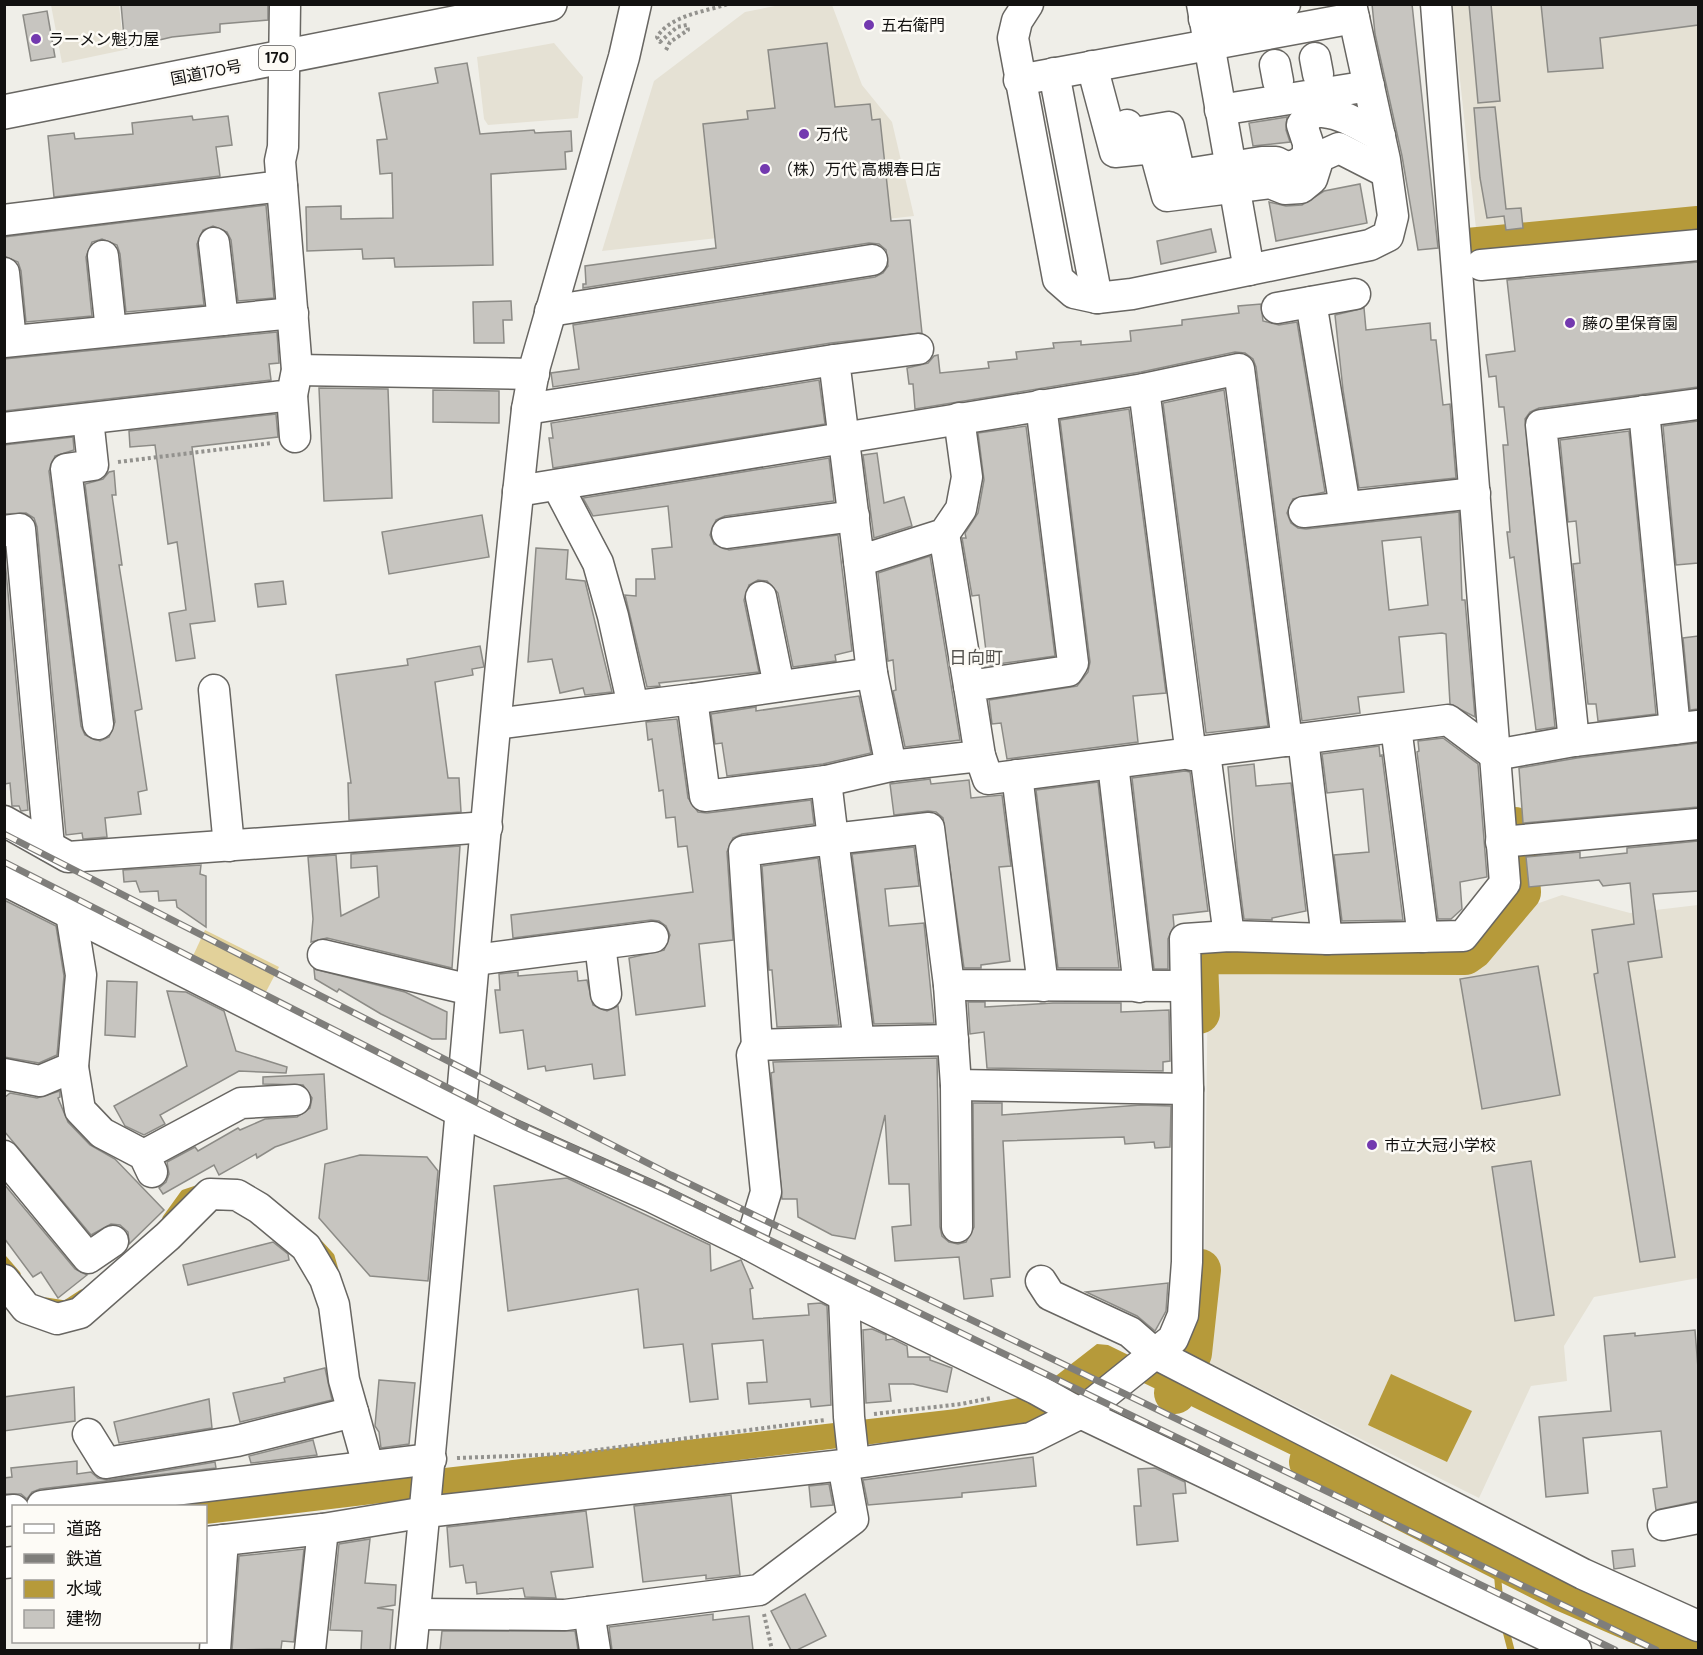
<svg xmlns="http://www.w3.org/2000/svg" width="1703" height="1655" font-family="'DM Sans','Noto Sans JP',sans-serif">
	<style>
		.built { fill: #e5e1d4 }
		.green { fill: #e2d19a }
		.water { fill: #b69a3a }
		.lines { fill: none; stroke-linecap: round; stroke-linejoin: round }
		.stream { stroke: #b69a3a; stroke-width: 7 }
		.river { stroke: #b69a3a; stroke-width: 42 }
		.building { fill: #c7c5c0; stroke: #8c8b86; stroke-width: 1.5; fill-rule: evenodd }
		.minor-casing { stroke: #686662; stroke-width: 33 }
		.highway-casing { stroke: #686662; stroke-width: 36 }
		.path { stroke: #93928e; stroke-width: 4; stroke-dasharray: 3 3; stroke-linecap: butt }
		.minor { stroke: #fff; stroke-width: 30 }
		.highway { stroke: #fff; stroke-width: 33 }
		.rail-casing { stroke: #7f7e7b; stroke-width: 7 }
		.rail { stroke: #fdfbf6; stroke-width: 4.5; stroke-dasharray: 14; stroke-linecap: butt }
		.poi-dot { fill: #7339af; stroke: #fdfbf6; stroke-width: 2 }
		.labels { text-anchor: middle; stroke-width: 5; stroke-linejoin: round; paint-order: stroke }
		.shield { fill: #fdfbf6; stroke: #585755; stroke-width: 1.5 }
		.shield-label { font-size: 15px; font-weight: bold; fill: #121110 }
		.poi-label { font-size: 16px; fill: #121110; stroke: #fdfbf6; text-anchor: start }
		.street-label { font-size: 16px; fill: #121110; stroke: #fdfbf6 }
		.neighbourhood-label { font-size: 18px; fill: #565450; stroke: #fdfbf6 }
	</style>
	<rect width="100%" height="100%" fill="#efeee8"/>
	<!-- built -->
	<g class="built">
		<path d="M51 5H119L124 50 62 63Z"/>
		<path d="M780 5H832L862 85 892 122 914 216 602 251 654 81 745 12Z"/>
		<path d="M1452 5H1698V220L1477 238Z"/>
		<path d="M554 43 583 77 578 118 488 125 484 119 477 57Z"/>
		<path d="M1562 895 1630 913 1698 905V1278L1594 1297 1564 1346 1567 1381 1531 1386 1479 1498 1211 1364 1203 1356 1208 976 1217 963 1469 965 1519 910Z"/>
	</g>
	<!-- green -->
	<path class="green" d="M205 930 279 967 258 1007 186 971Z"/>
	<!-- water -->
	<g class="water">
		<path d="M1097 1344 1108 1345 1698 1634V1650L1675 1642 1117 1370 1061 1409 1022 1426 206 1524V1506H114L956 1409 1030 1396Z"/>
		<path d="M1391 1374 1472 1411 1447 1462 1368 1425Z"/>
	</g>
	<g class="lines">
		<!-- stream -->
		<g class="stream">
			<path d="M166 1218 184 1193 199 1188"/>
			<path d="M320 1244 331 1256 335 1270"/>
			<path d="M4 1259 17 1274"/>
			<path d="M46 1301 65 1304 82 1293"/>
			<path d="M1496 1558 1500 1604"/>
			<path d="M1505 1627 1511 1650"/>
		</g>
		<!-- river -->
		<g class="river">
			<path d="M1468 249 1698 227"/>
			<path d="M1199 1013 1197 960 1205 953 1465 954 1472 949 1520 892 1515 828"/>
			<path d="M1175 1393 1191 1353 1200 1270"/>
			<path d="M1310 1462 1562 1590 1698 1649"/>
		</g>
	</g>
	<!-- building -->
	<g class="building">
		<path d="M121 4H268V20L220 24V32L172 37 125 48Z"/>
		<path d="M1372 4H1412L1438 248 1418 250 1402 156 1375 34Z"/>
		<path d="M1469 4H1491L1500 101 1478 103Z"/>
		<path d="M1541 4H1698V25L1600 38 1603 68 1548 72Z"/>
		<path d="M47 11 55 57 31 61 23 15Z"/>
		<path d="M827 43 835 107 870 104 872 120 880 119 891 221 910 220 922 333 831 343 553 387 551 373 579 369 573 325 875 277 883 273 888 266 886 250 879 244 869 243 583 288V284H586L585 266 716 248 703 124 748 119 747 111 775 108 768 50Z"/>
		<path d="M467 63 480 134 534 130 535 133 571 131 572 151 565 152 566 169 491 174 493 265 395 267 394 258 363 259 362 249 307 251 306 207 341 206V219L393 218 392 173 380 174 377 140 387 139 379 93 438 83 435 68Z"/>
		<path d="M1495 107 1506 209 1521 208 1523 228 1506 230 1504 216 1487 218 1480 178 1474 108Z"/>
		<path d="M192 116 193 120 228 116 232 145 216 147 220 176 54 197 48 136 74 133 75 139 133 134 132 123Z"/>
		<path d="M1287 117 1286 130 1290 142 1253 146 1249 123Z"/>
		<path d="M1360 184 1367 223 1276 241 1269 202 1286 206 1302 205 1324 191Z"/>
		<path d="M266 205 274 298 238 301 231 240 227 232 213 226 203 230 197 244 204 305 126 312 120 254 117 245 102 239 92 242 86 257 92 316 26 322 21 271 18 262 4 256V237Z"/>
		<path d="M1211 229 1216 252 1161 264 1157 241Z"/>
		<path d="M1698 262V387L1539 408 1530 412 1525 419 1555 727 1536 730 1514 557 1510 558 1507 532H1510L1503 445H1508L1504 407H1499L1496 376 1489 377 1486 355 1515 351 1507 280Z"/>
		<path d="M511 301 512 320H503L504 343H474L473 302Z"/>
		<path d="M1261 304 1263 321 1279 325 1297 322 1325 492 1293 499 1287 513 1291 523 1298 528 1306 529 1459 512 1462 600H1465L1475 717 1450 704 1446 634 1442 633 1399 637 1404 692 1358 697 1360 713 1302 721 1256 367 1253 359 1245 353 1235 352 1141 372 915 409 913 384H909L907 368 928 363 934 356 938 355 940 373 989 368 988 362 1017 359 1016 352 1054 348 1053 343 1081 341V345L1131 341 1130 331 1182 325V320L1239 313 1238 306ZM1421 537 1428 605 1389 610 1382 541Z"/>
		<path d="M1364 308 1366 330 1430 323 1431 340H1436L1443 405 1450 404 1456 478 1359 488 1343 390 1335 315Z"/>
		<path d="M277 332 279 363 269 364 271 380 4 411V359Z"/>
		<path d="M819 380 825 424 553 468 549 438H553L551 423Z"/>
		<path d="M319 388 388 389 392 498 324 501Z"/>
		<path d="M433 390 499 391V423L433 422Z"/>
		<path d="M1224 390 1268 726 1206 733 1163 403Z"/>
		<path d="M1129 409 1166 693 1133 696 1138 742 1007 759 1001 723 992 724 989 700 1077 686 1088 672 1090 662 1060 420Z"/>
		<path d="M276 414 278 437 192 447 215 621 190 624 195 658 176 661 169 613 186 610 177 542 168 544 155 445 130 447 129 431Z"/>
		<path d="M1698 421V563L1676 565 1663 426Z"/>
		<path d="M1026 426 1055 656 983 666 981 651H986L979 595 972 596 962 538H966L965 533 978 513 984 480 978 433Z"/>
		<path d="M1629 431 1656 714 1598 721 1596 704H1588L1573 564 1580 563 1576 521 1568 522 1560 440Z"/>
		<path d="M73 437 74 450 55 456 49 471 81 726 85 735 100 741 109 737 115 722 85 484 103 479 109 472 114 471 116 495H112L122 565H119L142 709 135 711 147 790 138 792 141 814 105 818 107 837 83 839 82 833 66 835 37 527 34 518 26 513 4 514V445Z"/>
		<path d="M877 453 884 503 904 497 912 526 874 538 863 455Z"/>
		<path d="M829 458 834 501 725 516 716 520 710 535 714 544 729 550 838 535 852 651 835 655 836 661 793 667 778 593 767 581 758 580 749 585 744 600 759 672 659 683 660 686 647 687 625 595 636 596V579H655L652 549 672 547 668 506 593 516 583 498Z"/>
		<path d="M482 515 489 557 389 574 382 532Z"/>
		<path d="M536 548 568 550 566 579 585 581 612 692 585 695 583 688 560 693 552 659 528 662Z"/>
		<path d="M4 549 28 810 21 811 19 806H12L10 783 4 784Z"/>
		<path d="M930 556 960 740 905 747 893 691 896 690 893 660 888 661 878 573Z"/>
		<path d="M283 581 286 604 258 607 255 584Z"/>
		<path d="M1698 636V709L1690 710 1683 638Z"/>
		<path d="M480 646 484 667 472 669 473 675 435 682 448 778H459L461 812 349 820 348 783H351L336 675 408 665 407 659Z"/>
		<path d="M859 696 871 753 823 764 727 776 722 743 715 744 711 714 756 707V711Z"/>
		<path d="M677 719 688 798 698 812 707 813 811 800 814 824 742 834 733 838 727 852 733 940 699 944 705 1006 636 1015 629 958 664 950 670 935 666 926 659 921 651 920 513 938 511 915 693 892 687 846 678 847 675 817 666 818 663 790 659 791 652 739 648 740 646 722Z"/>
		<path d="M1443 738 1478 764 1487 877 1460 882 1462 909 1451 919H1438L1417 752 1419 751 1418 741Z"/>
		<path d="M1698 743V807L1523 823 1519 768 1577 758Z"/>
		<path d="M1379 746 1380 756 1382 755 1403 920 1342 921 1334 855 1369 852 1363 789 1327 793 1322 754Z"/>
		<path d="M1254 764 1256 786 1291 783 1306 911 1272 918V920L1244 919 1237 865 1228 767Z"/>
		<path d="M1185 771 1190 772 1208 911 1173 915 1174 926 1168 939V969H1154L1132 778Z"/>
		<path d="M930 779 931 784 969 780 971 798 1002 795 1011 866 999 867 1010 961 981 965V968H964L943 818 936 812 928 811 894 815 890 784Z"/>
		<path d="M1098 782 1119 968H1058L1036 790Z"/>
		<path d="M1698 841V891L1653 894 1662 957 1628 962 1675 1257 1640 1262 1594 974 1598 973 1592 930 1634 924 1630 883 1603 886 1599 880 1529 887 1526 857 1580 852V858L1627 853V848Z"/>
		<path d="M460 846 452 968 327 938 311 942 313 919 308 857 336 855 341 916 379 897 377 866 351 868V854Z"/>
		<path d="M914 847 919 886 885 889 889 926 924 923 934 1023 874 1024 852 854Z"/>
		<path d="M818 858 839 1025 777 1027 772 970H769L762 866Z"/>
		<path d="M201 865 200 874 206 876V927L177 907 176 900 159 901 158 891 140 892 136 881 124 882 123 870Z"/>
		<path d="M4 900 56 926 64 976 57 1055 39 1063 4 1057Z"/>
		<path d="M1538 966 1560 1095 1482 1109 1460 979Z"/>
		<path d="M314 969 405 992 447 1012 446 1039H432L381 1014 339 989 337 992 315 979Z"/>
		<path d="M577 971 578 981 587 980 593 1005 607 1011 618 1006 625 1075 594 1079 592 1064 546 1071 545 1066 528 1069 523 1030 500 1033 495 990H500L499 974 518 972V976Z"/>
		<path d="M107 981 137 982 135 1037 105 1035Z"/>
		<path d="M167 991 186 992 224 1011 236 1051 287 1067 286 1073 239 1071 160 1115 165 1124 144 1135 125 1126 114 1106 187 1066Z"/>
		<path d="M968 1002H985V1007L1053 1003H1121V1012L1169 1010 1170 1061 1163 1062V1071L987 1068 984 1032 970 1034Z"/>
		<path d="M937 1058 940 1227 942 1236 949 1242 958 1244 966 1242 974 1227 973 1103H1002V1115L1141 1105 1171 1106 1170 1147 1155 1148 1154 1142 1125 1144 1124 1137 1003 1141 1010 1277 991 1279 993 1296 964 1299 959 1257 895 1261 892 1227 911 1225 909 1184H889L885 1115 855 1239 832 1235 798 1217 797 1199H782L771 1073 774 1072 773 1062Z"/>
		<path d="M324 1074 327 1129 275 1147 257 1158 256 1154 219 1175 214 1165 163 1194 159 1188 166 1182 169 1174 167 1162 195 1147 198 1151 238 1128 240 1130 265 1119 297 1117 310 1108 312 1098 303 1085 263 1084V1077Z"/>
		<path d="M60 1091V1097L58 1098 68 1122 90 1145 115 1159 164 1210 129 1244 128 1232 120 1225 111 1224 91 1235 4 1131V1098L10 1093 37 1098Z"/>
		<path d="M360 1155 427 1157 438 1171 428 1281 370 1276 319 1218 325 1164Z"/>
		<path d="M1531 1161 1554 1315 1515 1321 1492 1167Z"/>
		<path d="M567 1178 710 1245 711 1271 741 1260 753 1288 750 1289 753 1319 809 1315 808 1304 821 1303 827 1306 831 1405 811 1407 810 1399 749 1404 747 1383 767 1382 763 1340 712 1344 718 1399 690 1402 683 1344 644 1348 638 1289 508 1311 494 1186Z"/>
		<path d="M4 1184 75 1269 87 1275 58 1298 41 1272 33 1277 4 1238Z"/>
		<path d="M273 1242 288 1254 289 1260 188 1285 183 1265Z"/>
		<path d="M1168 1283 1166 1311 1155 1331 1137 1316 1086 1292Z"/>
		<path d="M872 1329 886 1335V1340L893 1339 907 1346 908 1357H930V1360L952 1368 947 1392 913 1384H889L891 1401 866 1403 863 1330Z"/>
		<path d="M1695 1330 1698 1368V1501L1656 1510 1653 1489 1667 1487 1661 1431 1583 1438 1588 1493 1546 1497 1539 1417 1611 1411 1604 1336 1635 1333V1336Z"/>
		<path d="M325 1368 332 1400 240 1422 233 1393 285 1382 284 1378Z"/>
		<path d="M379 1380 415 1383 409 1444 381 1448 379 1432 375 1426Z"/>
		<path d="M74 1387 75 1421 4 1431V1397Z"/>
		<path d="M209 1399 212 1428 119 1443 114 1422Z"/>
		<path d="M313 1440 317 1455 251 1463 249 1456Z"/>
		<path d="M1033 1457 1036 1486 962 1493V1497L868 1505 863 1480Z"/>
		<path d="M77 1461V1474L91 1472 98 1478 108 1480 215 1462 216 1468 40 1489 32 1492 27 1499 21 1494H5L4 1478 12 1477 11 1468Z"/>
		<path d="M1155 1468 1185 1482 1186 1493 1173 1494 1178 1541 1137 1545 1134 1506H1141L1138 1469Z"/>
		<path d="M829 1484 833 1505 811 1507 809 1486Z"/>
		<path d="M731 1495 740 1575 706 1579V1575L643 1582 634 1506Z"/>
		<path d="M586 1511 593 1567 551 1572 556 1598 525 1597 523 1588 477 1594 476 1582 466 1583 463 1565 450 1567 447 1527Z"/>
		<path d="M370 1539 365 1583 396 1585 395 1605 377 1608 393 1610 390 1650H361L362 1631 330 1630 339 1544Z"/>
		<path d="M304 1549 294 1642 282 1641 281 1649 232 1650 239 1556Z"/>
		<path d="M1633 1549 1635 1566 1614 1569 1612 1551Z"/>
		<path d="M805 1594 826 1636 797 1650H791L771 1611Z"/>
		<path d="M713 1614V1620L749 1616 753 1650H612L609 1627Z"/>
		<path d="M442 1631H575L578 1650H440Z"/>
	</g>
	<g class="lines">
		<!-- minor casing -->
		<g class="minor-casing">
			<g id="minor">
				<path d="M1028 4 1017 21 1013 38 1058 279 1074 293 1097 298 1132 294 1370 245 1388 236 1393 216 1385 160 1351 4"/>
				<path d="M1202 4 1249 270"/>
				<path d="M1204 19 1285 4"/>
				<path d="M1315 58 1318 74"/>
				<path d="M1275 65 1278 81"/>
				<path d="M1092 66 1115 152 1154 148 1167 196 1270 183 1285 189 1301 188 1312 179 1319 157 1339 148 1386 172"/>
				<path d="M1054 73 1097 298"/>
				<path d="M1019 80 1354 18"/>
				<path d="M1220 110 1369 86"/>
				<path d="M1127 125 1129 134 1169 127 1180 175 1262 162H1276L1286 167 1296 165 1308 157V143L1302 125 1312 112C1338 110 1357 124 1380 136"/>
				<path d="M4 220 282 186"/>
				<path d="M214 243 223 320"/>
				<path d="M103 256 111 331"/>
				<path d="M1481 265 1698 245"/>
				<path d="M4 273 11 341"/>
				<path d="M1311 302 1345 507"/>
				<path d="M1277 308 1355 294"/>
				<path d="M550 311 872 260"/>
				<path d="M4 342 293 313"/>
				<path d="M918 349 834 360 859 561 944 534 961 509 967 477 959 418"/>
				<path d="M297 370 534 374"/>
				<path d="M1144 389 1191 755"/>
				<path d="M292 395 295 437"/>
				<path d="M527 409 834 360"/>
				<path d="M1644 411 1675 729"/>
				<path d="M88 419 93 465 66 469 98 724"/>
				<path d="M4 428 292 395 297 370 280 161 283 147 285 4"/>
				<path d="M557 485 598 563 613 616 633 706"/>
				<path d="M518 491 1144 389 1239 369 1287 741"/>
				<path d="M1304 512 1475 493"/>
				<path d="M4 531 20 529 49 846"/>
				<path d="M727 533 854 516"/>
				<path d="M944 534 969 686"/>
				<path d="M859 561 872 673 891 766"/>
				<path d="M761 597 779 686"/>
				<path d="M214 690 229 846"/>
				<path d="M692 699 872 673"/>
				<path d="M496 724 692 699 705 796 826 781 891 766 980 756 988 779 1448 720 1495 755 1574 741 1698 726"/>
				<path d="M1396 727 1423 937"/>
				<path d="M1303 739 1327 939"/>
				<path d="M1574 741 1541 425 1698 404"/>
				<path d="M1205 753 1229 936"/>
				<path d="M980 756 969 686 1068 671 1073 663 1041 405"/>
				<path d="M1113 764 1139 987"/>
				<path d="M1017 775 1043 986"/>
				<path d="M826 781 833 839 929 828 949 985 1185 986"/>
				<path d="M4 821 68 857 487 827"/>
				<path d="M1501 842 1698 824"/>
				<path d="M4 880 459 1111 652 1197 750 1245 844 1296 1036 1389 1070 1408 1576 1650"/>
				<path d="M600 944 606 994"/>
				<path d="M323 955 471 990"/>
				<path d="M475 960 653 937"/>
				<path d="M949 985 956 1085 1188 1089"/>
				<path d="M859 1042 757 1045 744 851 833 839 859 1042 953 1040"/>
				<path d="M73 1067 80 1110 102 1133 144 1155 152 1172"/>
				<path d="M4 1074 40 1081 73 1067 81 975 71 913"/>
				<path d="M956 1085 957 1227"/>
				<path d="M144 1155 241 1103 295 1100"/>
				<path d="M4 1156 88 1258 113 1241"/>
				<path d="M750 1245 766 1192 752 1055 757 1045"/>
				<path d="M4 1280 26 1308 57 1319 80 1313 168 1236 210 1194 237 1195 259 1208 306 1247 325 1279 334 1305 344 1380 368 1465"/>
				<path d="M1041 1281 1050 1295 1130 1332 1154 1353 1583 1574 1698 1626"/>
				<path d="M844 1296 849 1417 854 1463"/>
				<path d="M88 1434 106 1463 237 1441 353 1412"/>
				<path d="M42 1506 431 1459"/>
				<path d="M4 1511 14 1510"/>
				<path d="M1663 1525 1698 1518"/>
				<path d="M206 1542 323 1529 426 1512 843 1465 1031 1438 1081 1413 1173 1339 1183 1315 1187 1262 1188 1089 1185 939 1229 936 1327 939 1463 936 1505 883 1436 4"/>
				<path d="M4 1563 14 1562"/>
				<path d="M589 1612 595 1650"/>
				<path d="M415 1614 565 1615 759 1590 853 1519 843 1465"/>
				<path d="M215 1650 223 1540"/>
				<path d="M310 1650 323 1529"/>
				<path d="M411 1650C453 1237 482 822 527 409L535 366 624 57 636 4"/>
			</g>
		</g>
		<!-- highway casing -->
		<g class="highway-casing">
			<path id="highway" d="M4 112 550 4"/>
		</g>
		<!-- path -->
		<g class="path">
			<path d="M666 50 670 42 688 30 687 25 677 27 660 42 657 37C671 15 704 12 728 4"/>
			<path d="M118 462 272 443"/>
			<path d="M874 1414 961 1404 991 1398"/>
			<path d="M457 1458 567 1454 825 1420"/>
			<path d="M764 1614 772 1650"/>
		</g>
		<!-- minor -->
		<use href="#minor" class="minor"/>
		<!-- highway -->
		<use href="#highway" class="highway"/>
		<!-- rail casing -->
		<g class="rail-casing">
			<g id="rail">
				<path d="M4 834 671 1175 1656 1650"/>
				<path d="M4 862 523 1126 664 1189 1615 1650"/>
			</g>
		</g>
		<!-- rail -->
		<use href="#rail" class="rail"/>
	</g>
	<!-- markers -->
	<g class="poi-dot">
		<circle cx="869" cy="25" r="6"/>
		<circle cx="36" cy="39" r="6"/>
		<circle cx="804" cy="134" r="6"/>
		<circle cx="765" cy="169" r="6"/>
		<circle cx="1570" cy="323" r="6"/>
		<circle cx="1372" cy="1145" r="6"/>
	</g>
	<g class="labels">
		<!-- shield labels -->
		<rect class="shield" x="259" y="46" width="36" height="24" rx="4.5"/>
		<g class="shield-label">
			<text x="277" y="63">170</text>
		</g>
		<!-- poi labels -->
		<g class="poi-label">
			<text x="881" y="31">五右衛門</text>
			<text x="48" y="45">ラーメン魁力屋</text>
			<text x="816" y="140">万代</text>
			<text x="777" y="175">（株）万代 高槻春日店</text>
			<text x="1582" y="329">藤の里保育園</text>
			<text x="1384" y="1151">市立大冠小学校</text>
		</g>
		<!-- street labels -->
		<g class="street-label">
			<text transform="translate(206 72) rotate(-11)" y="6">国道170号</text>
		</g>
		<!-- neighbourhood labels -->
		<g class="neighbourhood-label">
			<text x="976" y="664">日向町</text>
		</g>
	</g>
	<!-- border -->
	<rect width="1703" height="1655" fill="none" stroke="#121110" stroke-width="12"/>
	<!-- legend -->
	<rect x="12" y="1505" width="195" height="138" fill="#fdfbf6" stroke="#9f9d9a" stroke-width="1.5"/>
	<rect x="24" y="1524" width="30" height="9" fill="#ffffff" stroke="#9f9d9a" stroke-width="1.5"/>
	<text x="66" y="1535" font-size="18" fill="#121110">道路</text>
	<rect x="24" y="1554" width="30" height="9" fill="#7f7e7b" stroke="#9f9d9a" stroke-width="1.5"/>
	<text x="66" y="1565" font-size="18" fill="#121110">鉄道</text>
	<rect x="24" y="1580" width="30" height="18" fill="#b69a3a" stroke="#9f9d9a" stroke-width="1.5"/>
	<text x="66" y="1595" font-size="18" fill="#121110">水域</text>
	<rect x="24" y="1610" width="30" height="18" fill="#c7c5c0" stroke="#9f9d9a" stroke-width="1.5"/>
	<text x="66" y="1625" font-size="18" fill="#121110">建物</text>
</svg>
